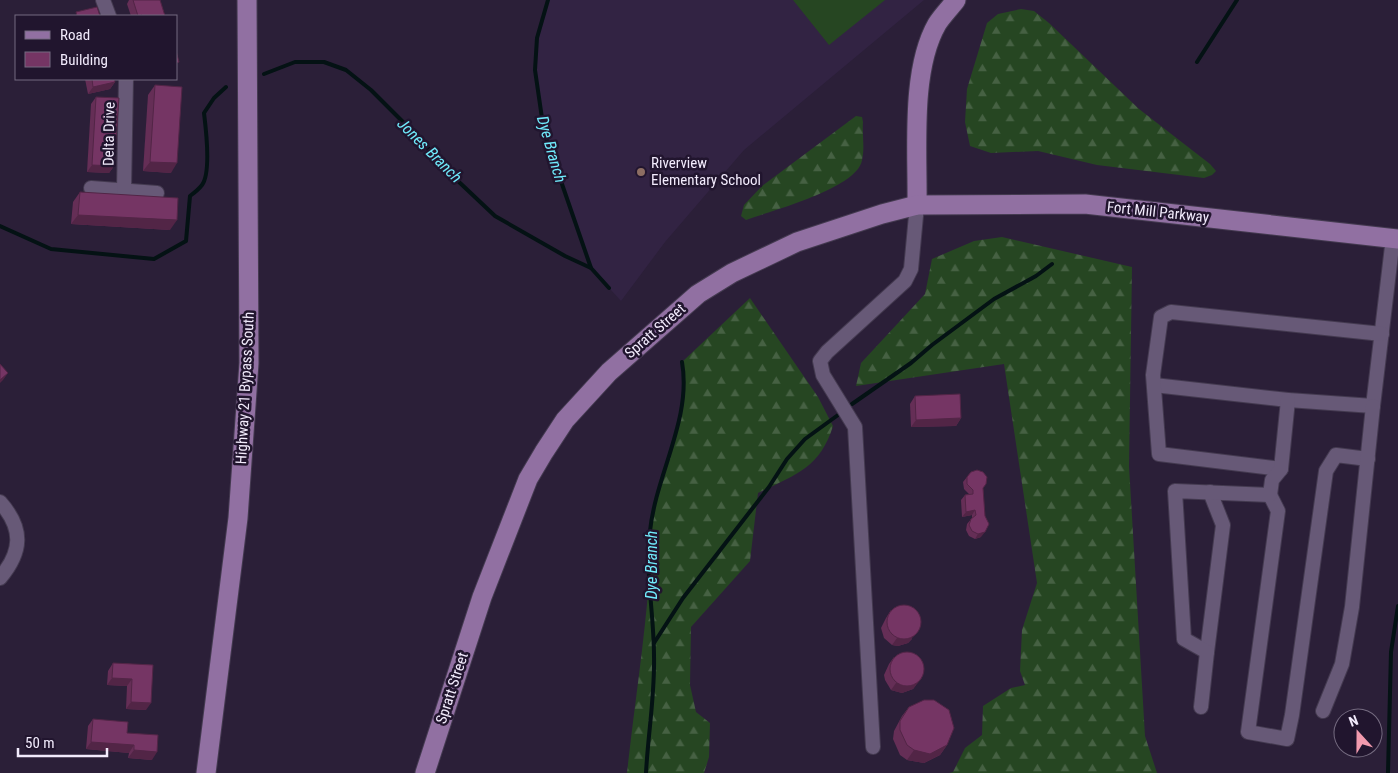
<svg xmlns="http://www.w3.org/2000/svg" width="1398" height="773" font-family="'Roboto Condensed',sans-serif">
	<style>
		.built { fill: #322343 }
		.forest { fill: url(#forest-firs) }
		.pitch { fill: #264622 }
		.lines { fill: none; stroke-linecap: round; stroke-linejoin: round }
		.stream { stroke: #041214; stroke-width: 4 }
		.minor-casing { stroke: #443a50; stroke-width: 16 }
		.major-casing { stroke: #443a50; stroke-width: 21 }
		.minor { stroke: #675977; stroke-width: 14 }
		.major { stroke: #9170a2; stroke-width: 19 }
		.wall { fill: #652e56 }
		.shaded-wall { fill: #522546 }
		.building { fill: #753564; stroke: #522546 }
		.education-dot { fill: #8d6e63; stroke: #21152e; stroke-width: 2 }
		.labels { text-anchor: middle; stroke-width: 5; stroke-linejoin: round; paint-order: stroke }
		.street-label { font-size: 15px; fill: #f2ebfc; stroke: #21152e }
		.poi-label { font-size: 15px; fill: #f2ebfc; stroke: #21152e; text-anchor: start }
		.water-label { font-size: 16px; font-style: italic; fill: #70ebfc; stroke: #21152e }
	</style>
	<defs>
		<pattern id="forest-firs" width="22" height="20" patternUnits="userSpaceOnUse" patternTransform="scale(1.25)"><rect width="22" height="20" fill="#264622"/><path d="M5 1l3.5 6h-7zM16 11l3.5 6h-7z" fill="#466143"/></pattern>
	</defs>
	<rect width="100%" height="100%" fill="#2b1f38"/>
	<!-- built -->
	<path class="built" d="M548 0H924L744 150 665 242 621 301 591 268 544 132 535 70 537 38Z"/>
	<!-- forest -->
	<g class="forest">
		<path d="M1021 9 1034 11 1049 23 1139 109 1210 164 1216 171 1212 175 1204 178 1097 165 1038 151 991 153 970 146 965 122 967 89 987 23 998 14Z"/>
		<path d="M856 116 862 117 863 122C862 134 865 148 862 160 858 188 771 211 746 220L741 216 744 205 762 186Z"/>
		<path d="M1002 237 1132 267 1129 466 1145 736 1157 773H949L953 772 965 748 982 735 983 706 1011 688 1025 685 1020 671 1022 630 1037 583 1004 364 856 386 861 363 925 294 932 259 974 241Z"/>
		<path d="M750 298 818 397 833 426C820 468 795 475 758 493L750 561 691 627 690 685 696 712 710 723 709 757 704 773H627C634 709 644 645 649 581 650 564 648 547 650 531 656 474 692 419 682 362Z"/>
	</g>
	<!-- pitch -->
	<path class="pitch" d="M793 0H885L829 45Z"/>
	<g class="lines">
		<!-- stream -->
		<g class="stream">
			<path d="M548 0 537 38 535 70 544 132 591 268 609 288"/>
			<path d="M1197 62 1237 0"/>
			<path d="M264 74 295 62H324L346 70 371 90 424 143 441 165 495 216 565 256 591 268"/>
			<path d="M0 226 51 249 154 259 186 241 190 196C194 193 199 189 202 185 211 173 206 129 204 113L214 98 226 87"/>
			<path d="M852 404 911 363 932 345 994 299 1036 276 1052 264"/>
			<path d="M654 643 683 598 769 487 787 459 805 439 838 415"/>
			<path d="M646 773C648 734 655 695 654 656 654 614 645 573 650 531 656 474 692 419 682 362"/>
			<path d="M1388 773 1391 652 1398 606"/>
		</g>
		<!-- minor casing -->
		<g class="minor-casing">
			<g id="minor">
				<path d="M103 0 109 16"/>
				<path d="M91 188 157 193"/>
				<path d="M124 190 126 79"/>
				<path d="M1154 385 1288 400 1373 406 1393 238"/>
				<path d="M1281 469 1159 454 1153 375 1161 317 1171 312 1382 334"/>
				<path d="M1270 495 1278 511 1248 732 1287 739 1292 715 1326 471 1336 455 1368 459"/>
				<path d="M0 502C24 529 22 552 0 578"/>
				<path d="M1207 652 1223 525 1210 492"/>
				<path d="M1201 707 1207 652 1184 639 1175 491 1270 495 1272 480 1281 469 1288 400"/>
				<path d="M1323 711 1342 664 1352 607 1373 406"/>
				<path d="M873 747 855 427 823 375 820 361 827 352 905 281 911 269 917 205"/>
			</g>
		</g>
		<!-- major casing -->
		<g class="major-casing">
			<g id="major">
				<path d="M917 205C918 152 910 71 937 24 942 16 950 8 956 0"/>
				<path d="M206 773 238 518 249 363 247 0"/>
				<path d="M425 773 482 597 528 479 544 452 565 420 609 372 698 294 732 273 797 242 882 214 917 205 1085 204 1398 239"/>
			</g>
		</g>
		<!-- minor -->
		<use href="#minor" class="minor"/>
		<!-- major -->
		<use href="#major" class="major"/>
	</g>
	<!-- wall -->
	<g class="wall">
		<path d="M129 0H160L165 16H131L127 4Z"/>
		<path d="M85 79H114L115 82 110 89 88 94Z"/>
		<path d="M155 85 171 173 143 171 148 95Z"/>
		<path d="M96 97 114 166 109 173 87 172 91 104Z"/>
		<path d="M80 192 170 230 71 224 73 202Z"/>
		<path d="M915 396 961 418 956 426 911 427 910 404Z"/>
		<path d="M971 472 983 489 981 537 975 539 969 536 966 530 967 524 972 518V515L962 517 961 500 965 495 969 494 964 489 963 482Z"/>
		<path d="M891 610 912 639 908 643 898 646 892 645 884 638 881 628 886 618Z"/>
		<path d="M894 657 916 685 913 689 902 693 891 690 885 680 884 675 889 664Z"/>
		<path d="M113 663 153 665 146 710 126 709 127 686 107 685 108 671Z"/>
		<path d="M909 707 947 745 940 755 924 763 907 760 900 755 893 739 894 731 902 716Z"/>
		<path d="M93 719 127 733 152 760 128 758 129 753 86 749 88 726Z"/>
	</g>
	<!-- shaded-wall -->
	<g class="shaded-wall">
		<path d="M115 82 110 89 88 94 93 87Z"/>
		<path d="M150 162 177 163 171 173 143 171Z"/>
		<path d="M92 165 114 166 109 173 87 172Z"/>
		<path d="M78 215 177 220 170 230 71 224Z"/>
		<path d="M8 373 3 380 0 383V380Z"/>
		<path d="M961 418 956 426 911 427 916 420Z"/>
		<path d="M975 510 972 515 962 517 966 512Z"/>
		<path d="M985 532 981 537 975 539 978 534Z"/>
		<path d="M917 632 908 643 898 646 892 645 897 638Z"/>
		<path d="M112 678 132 679 127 686 107 685Z"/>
		<path d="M922 678 913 689 902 693 891 690 896 683Z"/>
		<path d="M131 702 151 703 146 710 126 709Z"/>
		<path d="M91 742 134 745 129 753 86 749Z"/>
		<path d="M947 745 940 755 924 763 907 760 914 750Z"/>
		<path d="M134 750 157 752 152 760 128 758Z"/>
	</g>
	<!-- building -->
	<g class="building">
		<path d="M133 0H160L165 16H142V15L138 16Z"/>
		<path d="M97 7 100 16H77L76 12Z"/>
		<path d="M176 51 179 62 176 63Z"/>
		<path d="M92 79H114L115 82 93 87Z"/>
		<path d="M155 85 182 87 177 163 150 162Z"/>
		<path d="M96 97 119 98 114 166 92 165Z"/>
		<path d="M80 192 178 198 177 220 78 215Z"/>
		<path d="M0 364 8 373 0 380Z"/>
		<path d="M960 394 961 418 916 420 915 396Z"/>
		<path d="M977 470 983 472 987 477 986 484 983 488 985 516 989 524 985 532 978 534 972 531 969 525 971 519 976 515 975 510 966 512 965 495 973 494V490L967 484V477L971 472Z"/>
		<circle cx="904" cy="622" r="17"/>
		<circle cx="907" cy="669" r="17"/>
		<path d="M113 663 153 665 151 703 131 702 132 679 112 678Z"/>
		<path d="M924 700H934L949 710 954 728 947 745 930 754 914 750 907 745 900 730V721L909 707Z"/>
		<path d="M93 719 128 722 127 733 158 735 157 752 134 750V745L91 742Z"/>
	</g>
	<!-- markers -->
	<circle class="education-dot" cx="641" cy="172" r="5"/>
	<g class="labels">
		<!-- street labels -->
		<g class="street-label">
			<text transform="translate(109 134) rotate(-89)" y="5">Delta Drive</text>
			<text transform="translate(1158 212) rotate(6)" y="5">Fort Mill Parkway</text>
			<text transform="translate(655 331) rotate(-41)" y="5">Spratt Street</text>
			<text transform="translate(245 388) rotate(-87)" y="5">Highway 21 Bypass South</text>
			<text transform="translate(452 688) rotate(-72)" y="5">Spratt Street</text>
		</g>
		<!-- poi labels -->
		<g class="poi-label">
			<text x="651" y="168">Riverview<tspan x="651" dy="17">Elementary School</tspan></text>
		</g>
		<!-- water labels -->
		<g class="water-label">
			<text transform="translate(552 149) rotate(74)" y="6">Dye Branch</text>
			<text transform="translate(430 150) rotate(45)" y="6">Jones Branch</text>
			<text transform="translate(651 565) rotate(-90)" y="6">Dye Branch</text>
		</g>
	</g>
	<!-- legend -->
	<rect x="15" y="15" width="162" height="65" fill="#21152e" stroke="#756b80"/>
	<rect x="25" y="31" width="25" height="8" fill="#9170a2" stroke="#756b80"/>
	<text x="60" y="40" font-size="15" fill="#f2ebfc">Road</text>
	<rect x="25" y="52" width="25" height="15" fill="#753564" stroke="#756b80"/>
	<text x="60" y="65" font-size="15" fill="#f2ebfc">Building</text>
	<!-- north arrow -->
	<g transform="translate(1358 733) rotate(339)"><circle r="24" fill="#21152e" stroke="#756b80"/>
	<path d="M0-4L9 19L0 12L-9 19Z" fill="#f29aae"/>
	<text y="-8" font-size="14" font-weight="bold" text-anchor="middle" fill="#f2ebfc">N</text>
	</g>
	<!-- scale -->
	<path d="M18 748v8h89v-8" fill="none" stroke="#f2ebfc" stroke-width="2.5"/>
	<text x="25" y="748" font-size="15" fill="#f2ebfc" stroke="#21152e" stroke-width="4" paint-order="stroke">50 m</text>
</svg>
